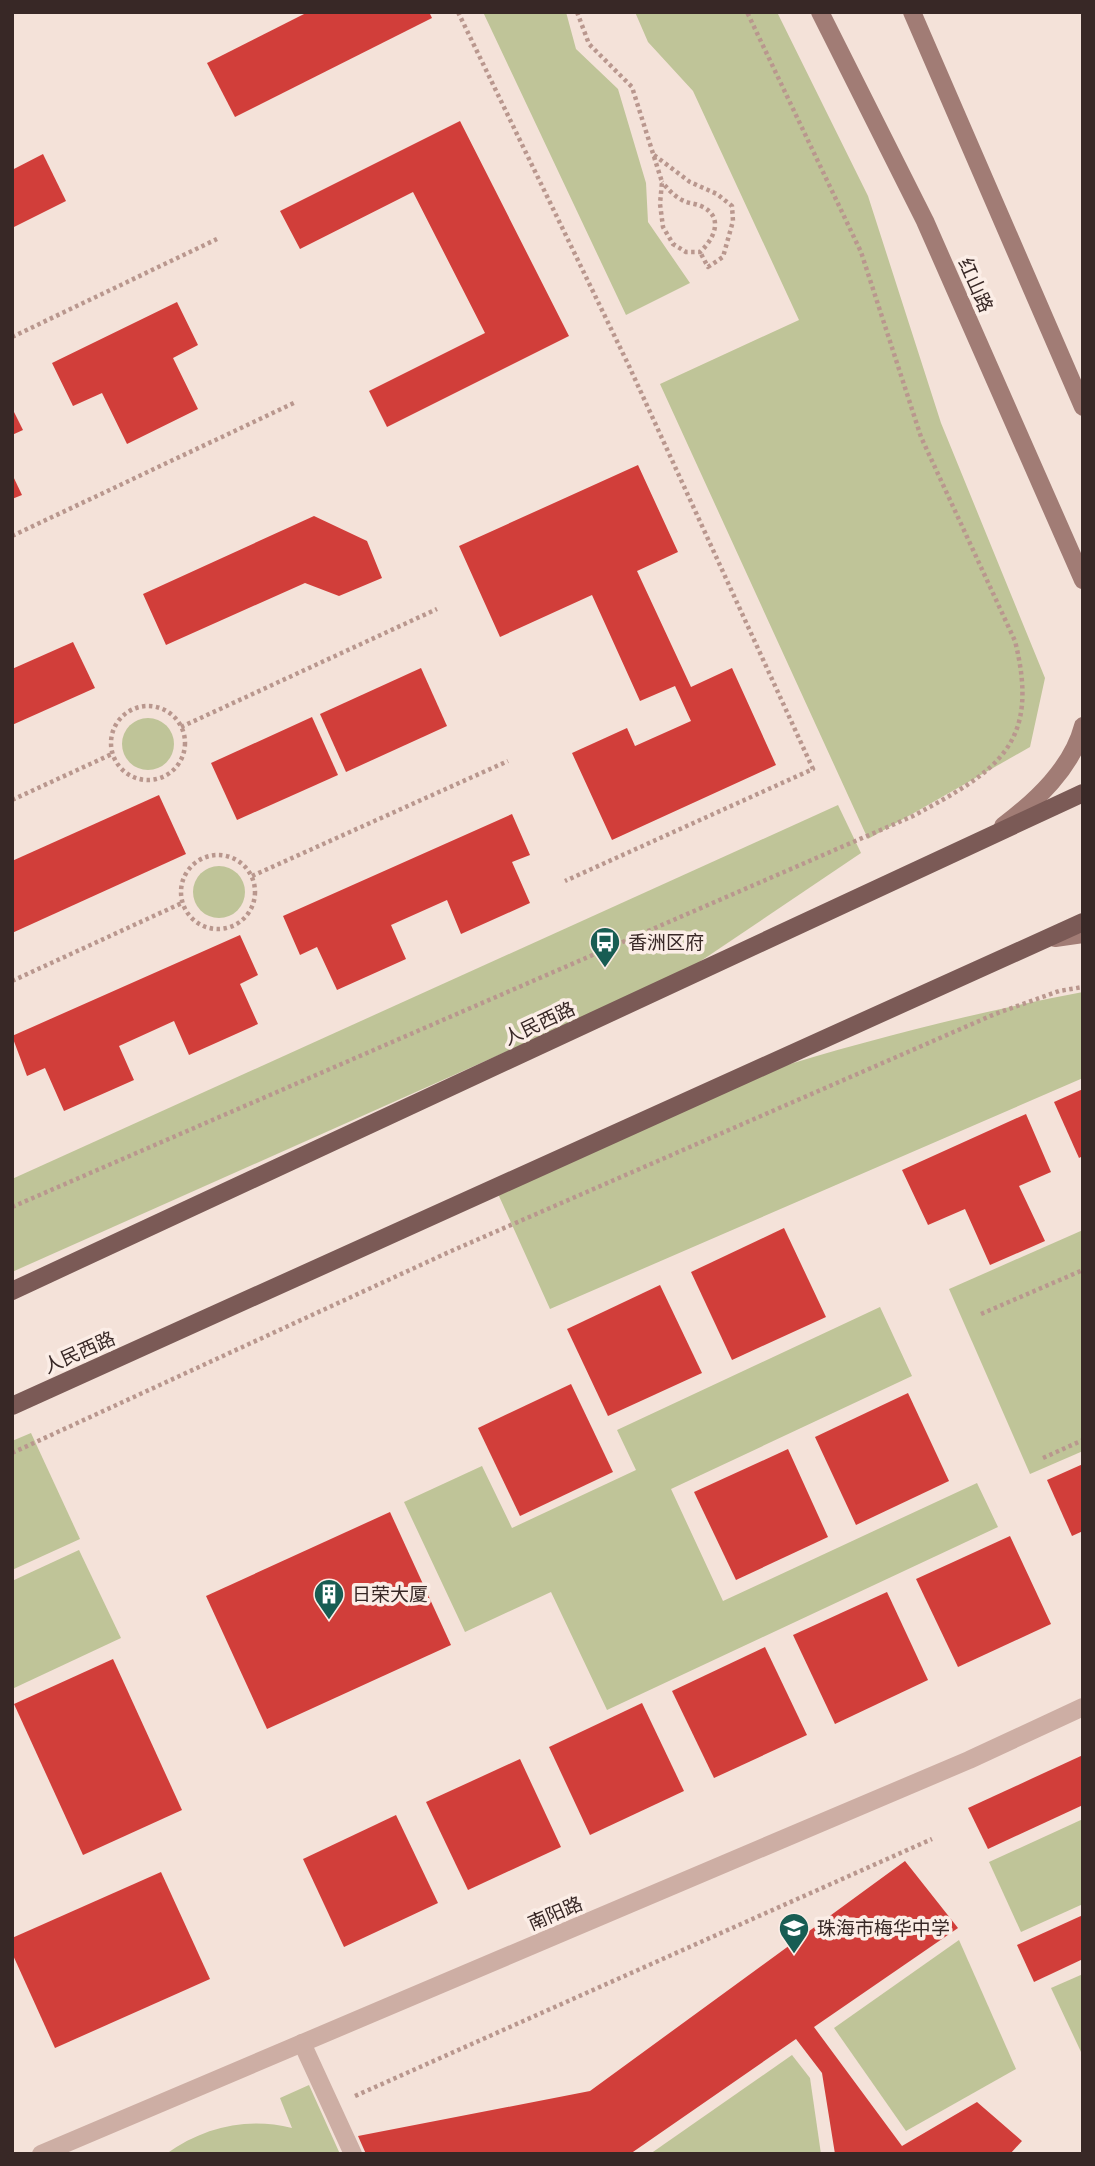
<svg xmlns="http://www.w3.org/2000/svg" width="1095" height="2166" font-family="Quicksand,'Noto Sans SC',sans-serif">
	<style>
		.green { fill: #bfc498 }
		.building { fill: #d13e3a }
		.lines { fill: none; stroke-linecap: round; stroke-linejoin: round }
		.path { stroke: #b9978e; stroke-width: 4.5; stroke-dasharray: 3.5 3.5; stroke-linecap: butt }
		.lane { stroke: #cdaea4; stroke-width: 18 }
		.secondary { stroke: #a17c75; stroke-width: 18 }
		.primary { stroke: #7b5a56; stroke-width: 18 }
		.labels { text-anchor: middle; stroke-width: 7; stroke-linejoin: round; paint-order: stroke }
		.street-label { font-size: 19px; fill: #382826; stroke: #fbede6 }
		.poi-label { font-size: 19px; fill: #382826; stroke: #fbede6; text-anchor: start }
	</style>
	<rect width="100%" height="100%" fill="#f4e2d9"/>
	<!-- green -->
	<g class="green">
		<path d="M483 12H566L576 49 618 89 646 183 648 222 690 283 626 315Z"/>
		<path d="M635 12H777L868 196 941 423 1045 678 1030 747 868 839 660 384 799 320 693 91 648 42Z"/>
		<circle cx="148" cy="744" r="26"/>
		<path d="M838 805 861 853 683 973 12 1272V1179Z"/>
		<circle cx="219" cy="892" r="26"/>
		<path d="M1083 992V1078L550 1309 494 1185C545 1161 595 1131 648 1112 788 1060 936 1020 1083 992Z"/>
		<path d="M1083 1230V1451L1030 1474 949 1289Z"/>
		<path d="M880 1307 912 1376 671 1489 723 1601 977 1483 998 1527 607 1710 551 1592 465 1632 404 1502 482 1466 512 1528 636 1470 617 1430Z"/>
		<path d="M31 1433 80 1539 12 1570V1441Z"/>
		<path d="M79 1550 121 1638 12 1689V1581Z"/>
		<path d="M1083 1819V1904L1021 1932 989 1862Z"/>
		<path d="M959 1940 1016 2069 906 2131 834 2028Z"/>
		<path d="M1083 1974V2053L1082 2054 1051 1988Z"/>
		<path d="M792 2055 810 2078 821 2154H650Z"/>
		<path d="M309 2085 340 2154H166C204 2127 247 2117 292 2128L280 2098Z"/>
	</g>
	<!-- building -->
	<g class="building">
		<path d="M308 12H429L432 18 235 117 207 63Z"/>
		<path d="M460 121 569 336 387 427 369 391 485 333 413 192 300 249 280 211Z"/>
		<path d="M43 154 66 201 12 228V170Z"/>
		<path d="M177 302 198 345 173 358 198 409 127 444 102 393 73 406 52 363Z"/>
		<path d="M12 408 23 430 12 435Z"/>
		<path d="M638 465 678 552 637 571 691 687 732 668 776 765 612 840 572 753 627 728 635 746 691 721 675 686 640 701 592 595 500 637 459 546Z"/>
		<path d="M12 474 22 495 12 499Z"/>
		<path d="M314 516 367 541 382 578 339 596 305 583 166 645 143 594Z"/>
		<path d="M73 642 95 688 12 725V669Z"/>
		<path d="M421 668 447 726 346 772 320 714Z"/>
		<path d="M312 717 338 775 237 820 211 763Z"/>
		<path d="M159 795 186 854 12 933V861Z"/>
		<path d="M512 814 530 855 512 862 530 903 461 934 447 900 391 925 406 959 337 990 317 947 300 955 283 916Z"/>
		<path d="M240 935 258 975 240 984 258 1024 189 1055 174 1021 119 1046 134 1080 64 1111 45 1068 27 1076 12 1036Z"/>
		<path d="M1083 1089V1156L1079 1158 1054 1102Z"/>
		<path d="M1026 1114 1051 1172 1019 1186 1045 1241 990 1265 965 1209 928 1225 902 1170Z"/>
		<path d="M784 1228 826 1317 732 1360 691 1272Z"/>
		<path d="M660 1285 702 1373 608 1416 567 1329Z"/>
		<path d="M571 1384 613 1472 520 1516 478 1428Z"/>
		<path d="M908 1393 949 1481 856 1525 815 1437Z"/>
		<path d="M788 1449 828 1537 736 1580 694 1492Z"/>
		<path d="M1083 1464V1531L1072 1536 1047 1480Z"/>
		<path d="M390 1512 451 1645 267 1729 206 1596Z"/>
		<path d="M1010 1536 1051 1624 958 1667 916 1579Z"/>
		<path d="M887 1592 928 1680 835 1724 793 1635Z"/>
		<path d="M765 1647 807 1735 714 1778 672 1691Z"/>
		<path d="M113 1659 182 1810 83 1855 14 1704Z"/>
		<path d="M642 1703 684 1791 590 1835 549 1747Z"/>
		<path d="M1083 1755V1805L988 1849 968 1808Z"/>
		<path d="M520 1759 561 1847 468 1890 426 1802Z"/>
		<path d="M396 1815 438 1903 344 1947 303 1859Z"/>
		<path d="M905 1861 958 1928 814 2027 902 2146 977 2102 1022 2141 1010 2154H835L822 2073 796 2039 630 2154H366L358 2136 590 2091Z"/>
		<path d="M161 1872 210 1979 55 2048 12 1953V1938Z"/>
		<path d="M1083 1915V1959L1034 1982 1017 1945Z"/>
	</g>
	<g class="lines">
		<!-- path -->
		<g class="path">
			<path d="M458 12 629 366 813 769 565 881"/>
			<path d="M577 12 589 44 632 87 662 182 660 204 663 227 673 244 686 252H700C714 239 724 218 703 207 696 203 689 204 682 200 674 196 668 189 662 182"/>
			<path d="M654 155 690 182 717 194 732 206 733 221 723 257 708 267 700 252"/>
			<path d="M12 337 217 239"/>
			<path d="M12 536 296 402"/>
			<circle cx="148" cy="743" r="37"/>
			<path d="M181 727 437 609"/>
			<path d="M12 800 112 754"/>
			<circle cx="218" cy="892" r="37"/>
			<path d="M252 876 508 761"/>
			<path d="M12 981 182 903"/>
			<path d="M12 1207 913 816C997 771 1041 745 1015 641L921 437 861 252 747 12"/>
			<path d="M981 1314 1083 1270"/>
			<path d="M12 1453 449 1252 995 1014 1059 991 1083 987"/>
			<path d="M1043 1458 1083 1440"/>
			<path d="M355 2096 932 1839"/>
		</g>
		<!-- lane -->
		<g class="lane">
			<path d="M302 2043 353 2154"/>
			<path d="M41 2154 969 1760 1083 1707"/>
		</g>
		<!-- secondary -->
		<g class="secondary">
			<path d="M820 12 925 221 1083 580"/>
			<path d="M912 12 1083 407"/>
			<path d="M1003 826C1036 801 1072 768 1083 726"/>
			<path d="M1055 938 1083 934"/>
		</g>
		<!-- primary -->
		<g class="primary">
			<path d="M12 1291 1083 793"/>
			<path d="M12 1406 1083 922"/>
		</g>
	</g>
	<!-- icons -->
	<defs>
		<g id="bus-pin" transform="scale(1.575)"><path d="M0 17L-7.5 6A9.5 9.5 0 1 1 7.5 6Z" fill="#185d53" stroke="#fbede6"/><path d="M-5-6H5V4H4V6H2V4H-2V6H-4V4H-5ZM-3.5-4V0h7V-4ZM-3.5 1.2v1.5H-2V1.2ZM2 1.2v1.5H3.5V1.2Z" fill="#fff"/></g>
		<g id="building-pin" transform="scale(1.575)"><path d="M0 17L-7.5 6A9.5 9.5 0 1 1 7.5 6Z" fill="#185d53" stroke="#fbede6"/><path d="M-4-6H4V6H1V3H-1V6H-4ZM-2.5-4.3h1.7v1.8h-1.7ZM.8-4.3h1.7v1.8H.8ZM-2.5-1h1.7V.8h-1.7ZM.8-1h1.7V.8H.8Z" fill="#fff"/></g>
		<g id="school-pin" transform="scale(1.575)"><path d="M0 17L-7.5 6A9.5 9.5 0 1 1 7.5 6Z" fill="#185d53" stroke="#fbede6"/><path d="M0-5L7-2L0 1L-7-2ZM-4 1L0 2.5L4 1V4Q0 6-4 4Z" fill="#fff"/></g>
	</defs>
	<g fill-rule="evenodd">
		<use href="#bus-pin" x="605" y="942"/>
		<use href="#building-pin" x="329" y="1594"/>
		<use href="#school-pin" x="794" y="1928"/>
	</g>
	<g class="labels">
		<!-- street labels -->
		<g class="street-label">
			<text transform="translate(976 285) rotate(66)" y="7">红山路</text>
			<text transform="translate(539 1023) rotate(-25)" y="7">人民西路</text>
			<text transform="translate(79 1352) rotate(-24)" y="7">人民西路</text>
			<text transform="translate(555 1913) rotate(-23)" y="7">南阳路</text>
		</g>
		<!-- poi labels -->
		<g class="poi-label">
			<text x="628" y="949">香洲区府</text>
			<text x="352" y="1601">日荣大厦</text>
			<text x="817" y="1935">珠海市梅华中学</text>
		</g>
	</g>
	<!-- border -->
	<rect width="1095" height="2166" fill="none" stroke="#382826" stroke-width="28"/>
</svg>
